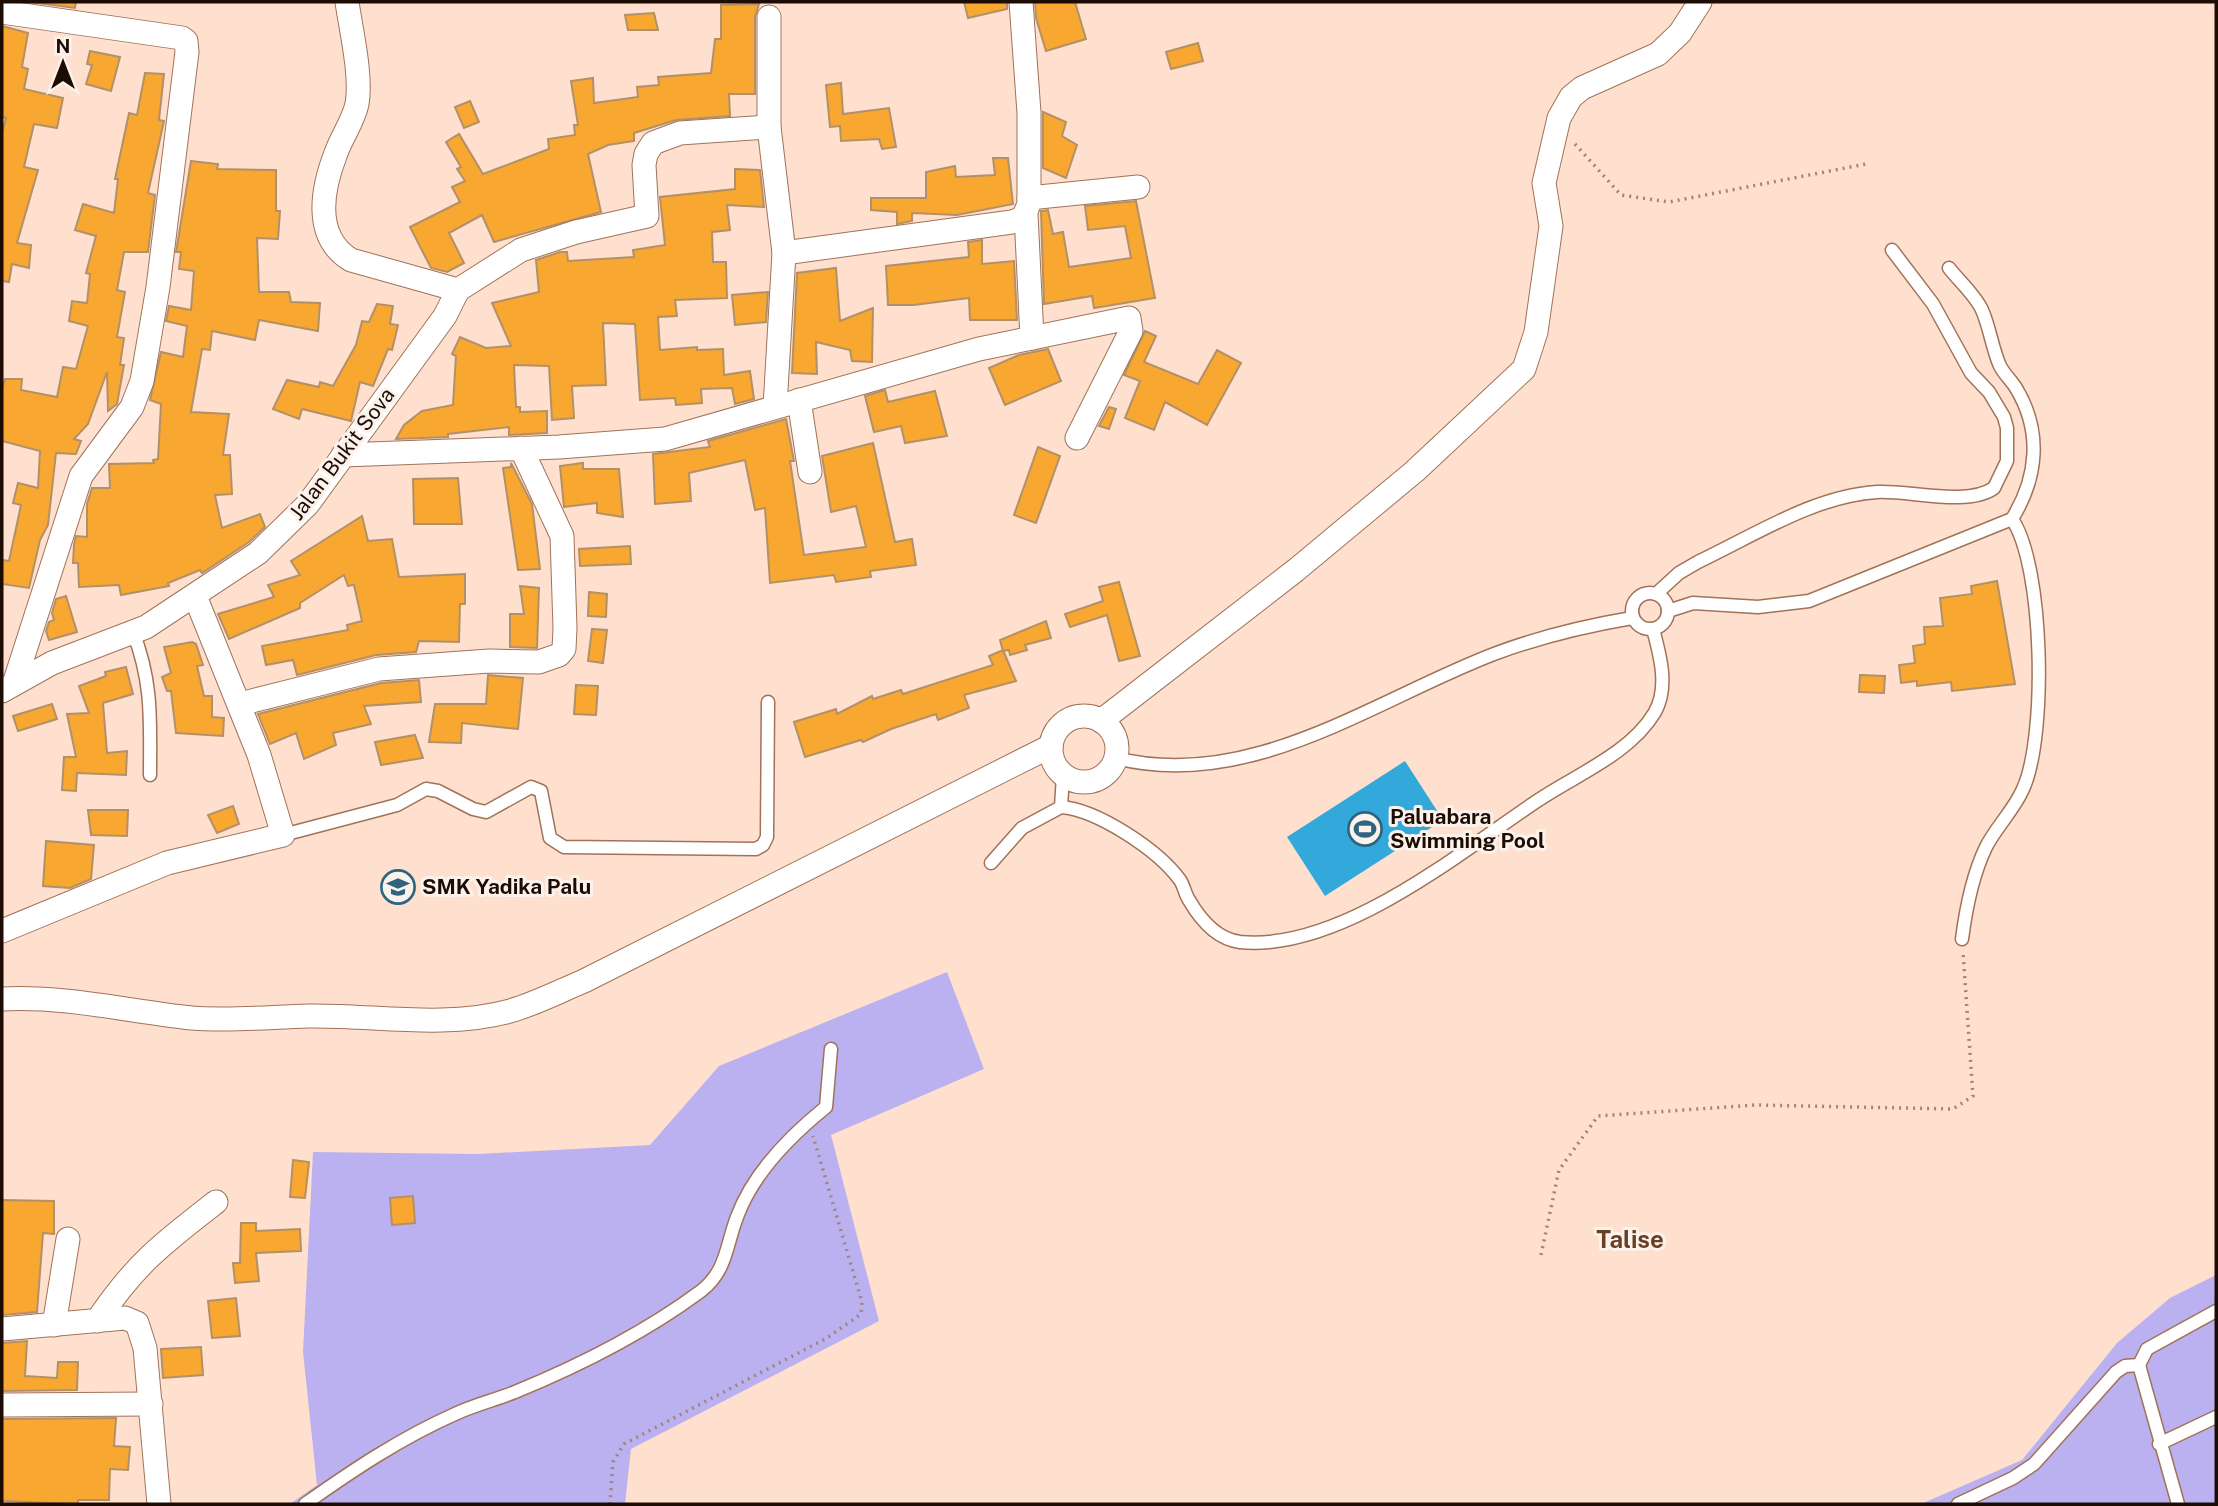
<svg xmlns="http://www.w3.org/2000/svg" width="2218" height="1506" font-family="'Public Sans',sans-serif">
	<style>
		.green { fill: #bbb1f0 }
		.water { fill: #32a9da }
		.building { fill: #f8a731; stroke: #b39068; stroke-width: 2 }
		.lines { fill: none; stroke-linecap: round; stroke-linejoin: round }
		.lane-casing { stroke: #a07358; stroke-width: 15 }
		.street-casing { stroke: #a07358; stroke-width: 25 }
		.path { stroke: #9f8678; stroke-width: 3.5; stroke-dasharray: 2 5; stroke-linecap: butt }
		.lane { stroke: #fff; stroke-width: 12 }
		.street { stroke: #fff; stroke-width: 23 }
		.labels { text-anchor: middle; stroke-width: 6; stroke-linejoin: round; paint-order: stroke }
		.street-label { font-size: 21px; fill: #1d0c03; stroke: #fcf2ec }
		.poi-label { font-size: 21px; font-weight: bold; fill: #1d0c03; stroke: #fcf2ec; text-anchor: start }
		.quarter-label { font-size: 24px; font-weight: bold; fill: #693f26; stroke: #fcf2ec }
	</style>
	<rect width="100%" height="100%" fill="#ffe0ce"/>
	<!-- green -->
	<g class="green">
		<path d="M947 972 984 1069 831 1135 879 1321 631 1449 625 1504H290L317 1485 303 1352 313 1152 478 1154 650 1145 719 1066Z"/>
		<path d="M2216 1275V1504H1921L2022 1460 2117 1343 2170 1298Z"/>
	</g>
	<!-- water -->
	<path class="water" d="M1405 761 1443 820 1325 896 1287 837Z"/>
	<!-- building -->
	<g class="building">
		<path d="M30 2H76L75 8Z"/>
		<path d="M964 2H1007V9L968 18Z"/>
		<path d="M1035 2H1075L1086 39 1046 51 1036 18Z"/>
		<path d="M759 4 755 17V94H729L730 116 676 120 634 133V141L608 145 588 154 601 212 494 242 482 215 449 233 464 263 447 272 431 268 410 227 460 202 452 187 465 181 457 169 461 167 446 142 459 134 483 174 549 149 548 139 575 135 574 125H578L571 81 593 78 594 103 638 97 637 87 659 85 658 77 711 73 715 39H721V5Z"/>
		<path d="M654 13 658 30H628L625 15Z"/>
		<path d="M2 26 28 33 22 67 28 69 24 89 63 98 57 128 34 124 24 167 38 170 17 243 31 245 29 268 12 264 9 282 2 281V133L6 118 2 117Z"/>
		<path d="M1198 43 1203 61 1171 69 1166 52Z"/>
		<path d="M90 51 120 57 111 91 86 84 92 65 87 64Z"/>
		<path d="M145 73 164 74 159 120 164 121 148 193 155 195 148 252H124L117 290 125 292 117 337 124 338 120 365H124L117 404 108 411 107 372 88 424 74 439 81 441 76 454 56 453 48 525 40 540 29 588 2 584V560L9 561 21 505 13 503 18 483 38 488 40 451 2 441V389L5 379H22L21 390 57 397 63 367 76 369 88 326 69 321 72 301 87 303 90 274 86 273 96 236 75 230 83 204 114 213 118 179H115L129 113 137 115Z"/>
		<path d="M841 83 843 114 889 108 896 147 882 149 879 139 841 141 840 126 830 127 826 85Z"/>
		<path d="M470 101 479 122 464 128 455 107Z"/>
		<path d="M1043 112 1066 122 1062 136 1077 145 1066 178 1043 168Z"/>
		<path d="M993 158H1008L1013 204 957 215 912 213V221L897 224V212L871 210V198H926V172L955 166 956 177 995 175Z"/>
		<path d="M191 161 218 164 217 169 276 170V211H280L278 239 257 238 259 292H289L291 302 320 303 318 331 259 320 255 340 212 331 210 350 202 349 191 412 229 414 223 455H230L232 494 215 495 222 528 260 514 265 527 249 542 202 573 200 570 168 583 169 586 121 595 119 585 79 587 78 563H73L74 545 76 536 87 537V504L92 488H110L109 464 154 463 153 460 158 459 161 404 150 400 161 352 183 357 187 326 166 321 169 306 191 310 194 271 179 269 181 252H176Z"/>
		<path d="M735 169 760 170 764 207 727 205 730 230 712 232 713 262H726L727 298 675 300 677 316 658 317 660 350 697 347V350L723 349 724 375 750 371 754 399 735 404 732 388 701 389 702 403 676 405 675 398 640 400 635 324 603 323 606 385 572 386 574 418 552 420 549 366 514 365 516 407H520V412L547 411V433L509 435V427L448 434V437L396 439 404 425 422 411 453 405 456 356 452 354 460 337 486 348 511 346 492 303 539 292 536 260 560 252H567L568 261 634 257 633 250 665 245 660 197 735 189Z"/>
		<path d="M1136 201 1155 298 1094 308 1092 296 1044 304 1041 211 1048 210 1053 234 1063 232 1069 267 1131 258 1125 226 1088 230 1085 206Z"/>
		<path d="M982 240V264L1014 261 1017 320H970L969 298 914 305H888L886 266 969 257 968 242Z"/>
		<path d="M836 268 840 321 873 308 872 362 852 361 850 350 816 342 817 374 792 373 797 273Z"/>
		<path d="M768 292 766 322 735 325 732 295Z"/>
		<path d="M377 304 393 306 390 324 398 325 392 350 388 349 373 386 360 382 351 421 302 409 299 419 273 409 287 380 319 387 320 382 333 386 356 345 362 321 369 322Z"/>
		<path d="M1145 331 1156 336 1144 362 1198 384 1217 350 1241 363 1207 425 1165 402 1154 430 1125 418 1140 381 1124 375Z"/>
		<path d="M1048 349 1061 381 1005 405 989 368 1019 355Z"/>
		<path d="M885 390 888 402 935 391 947 436 905 443 901 426 874 432 865 396Z"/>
		<path d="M1109 407 1116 409 1109 429 1099 426Z"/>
		<path d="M786 419 794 461H790L804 555 866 547 856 506 831 512 822 456 873 443 895 542 912 539 916 565 870 571 871 577 836 582 834 575 770 583 765 508 755 510 745 460 689 473 691 501 655 504 653 454 710 447 708 441Z"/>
		<path d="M1038 447 1060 456 1036 523 1014 515Z"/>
		<path d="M511 463 532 504 540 569 518 570 503 468 511 467Z"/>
		<path d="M583 463V469H619L623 517 597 513V503L564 507 560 466Z"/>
		<path d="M458 478 462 524H414L413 479Z"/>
		<path d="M362 516 368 541 392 539 399 577 465 574V604H460L459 642 419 641 416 652 376 655 297 675 293 660 266 665 262 646 348 630 347 625 362 621 354 585 348 586 344 575 300 603V608L229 639 218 614 274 597 268 585 300 575 291 561Z"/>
		<path d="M630 546 631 564 580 566 579 549Z"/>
		<path d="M1997 581 2015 684 1952 691 1951 682 1917 686V681L1901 683 1899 665 1915 663 1913 646 1925 644 1924 627 1943 626 1940 598 1972 594 1971 586Z"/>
		<path d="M1119 582 1140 656 1119 661 1107 615 1070 627 1065 614 1103 601 1099 587Z"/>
		<path d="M520 586 539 588 537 648 510 647V614H524Z"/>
		<path d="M589 592 607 594 606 617 588 616Z"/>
		<path d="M66 596 77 632 49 640 46 631 49 622 54 620 52 613 56 599Z"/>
		<path d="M1046 621 1051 638 1025 645 1027 650 1010 655 1009 650 1003 651 1000 640Z"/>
		<path d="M592 629 607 630 603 663 588 661Z"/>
		<path d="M192 642 196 644 203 665 197 666 204 696H212V717L224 718 223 736 176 733 171 691H167L162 677 171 673 164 647Z"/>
		<path d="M1003 650 1016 681 964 695 969 708 938 720 936 714 891 729 863 742 861 740 805 757 794 722 836 709 837 714 872 696 873 699 901 690 903 694 993 665 989 656Z"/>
		<path d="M126 667 133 694 103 703 107 753 127 751 126 775 77 773 76 791 62 790 64 757H76L67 714 89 713 79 686 106 676 105 672Z"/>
		<path d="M488 675 523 678 518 729 462 723 461 743 429 742 435 704H486Z"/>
		<path d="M1860 675 1885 676 1884 693 1859 692Z"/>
		<path d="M419 680 421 702 364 706 371 724 333 733 336 745 304 759 296 733 270 744 258 714 381 683Z"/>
		<path d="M576 685 598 686 596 715 574 714Z"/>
		<path d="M52 704 57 719 18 731 13 716Z"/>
		<path d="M415 735 423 758 381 765 375 742Z"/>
		<path d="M233 806 239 824 217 833 208 815Z"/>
		<path d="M88 810H128L127 836 91 835Z"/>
		<path d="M46 841 94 845 91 879 70 888 43 886Z"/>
		<path d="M293 1160 309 1162 305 1198 290 1197Z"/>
		<path d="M413 1196 415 1223 392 1225 390 1198Z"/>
		<path d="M2 1200 54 1201V1234L43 1233 37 1312 2 1315Z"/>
		<path d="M241 1223H256V1231L300 1229 301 1251 256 1253 259 1281 235 1283 233 1263H240Z"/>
		<path d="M236 1298 240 1336 212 1338 208 1301Z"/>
		<path d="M27 1341 25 1376 57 1378 58 1362H78L77 1390 2 1391V1343Z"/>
		<path d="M201 1347 203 1375 163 1378 161 1349Z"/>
		<path d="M116 1418 114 1446 130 1447 128 1470 110 1469 109 1500H78V1504L2 1501V1419Z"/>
	</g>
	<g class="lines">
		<!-- lane casing -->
		<g class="lane-casing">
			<g id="lane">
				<circle cx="1650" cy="611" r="18"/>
				<path d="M1656 594 1679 573 1698 562C1755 535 1814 496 1877 492 1909 490 1967 507 1994 488L2007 461V428L2004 417 1989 392 1971 373 1933 304 1892 250"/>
				<path d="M1668 611 1693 603 1758 607 1809 601 2012 519C2038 477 2042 431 2016 388 2011 380 2004 374 2000 366 1992 348 1990 328 1982 310 1975 295 1959 281 1949 268"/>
				<path d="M133 632C153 683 150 721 150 775"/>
				<path d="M1116 758C1250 792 1374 700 1494 654 1539 637 1585 626 1632 618"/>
				<path d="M1061 807C1098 810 1158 850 1180 880 1184 886 1185 894 1189 900 1200 919 1216 939 1240 942 1340 952 1459 853 1537 801 1577 774 1630 754 1655 712 1669 687 1660 655 1653 629"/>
				<path d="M283 835 397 805 426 789 438 791 473 809 486 812 531 787 541 791 550 838 564 847 756 849 763 845 767 837 768 702"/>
				<path d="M991 863 1022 828 1061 807 1063 775"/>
				<path d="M1962 939C1966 908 1972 876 1986 847 1996 827 2014 810 2023 789 2047 737 2044 566 2012 519"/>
				<path d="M2139 1365 2178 1504"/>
				<path d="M2139 1365 2147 1349 2216 1311"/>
				<path d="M2159 1444 2216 1417"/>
				<path d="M305 1504C353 1470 401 1438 455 1414 474 1405 495 1400 515 1392 581 1365 643 1334 701 1291 727 1271 726 1245 737 1217 753 1173 790 1136 826 1107L831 1049"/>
				<path d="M1958 1504 2013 1478 2034 1464 2116 1372 2125 1366 2139 1365"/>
			</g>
		</g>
		<!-- street casing -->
		<g class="street-casing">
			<g id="street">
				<path d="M347 2C351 30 362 76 357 104 353 122 342 136 336 153 322 189 313 237 351 260L458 290"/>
				<path d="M2 12 182 38 186 41 187 52 158 287 142 381 132 407 81 476 15 681"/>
				<path d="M769 17V127L784 253 775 407"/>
				<path d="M1029 198 1138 187"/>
				<path d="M1026 214 1032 338"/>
				<path d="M784 253 1012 222 1023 218 1029 204V113L1021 2"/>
				<path d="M799 400 810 472"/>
				<path d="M343 455 559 447 665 439 979 349 1129 318 1131 331 1077 438"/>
				<path d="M2 691 52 663 146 627 258 553 308 504 445 316 458 290 521 250 576 232 647 216 644 165 646 154 653 143 680 133 769 127"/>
				<path d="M240 704 379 669 489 661 539 662 559 655 564 649 565 628 562 536 521 448"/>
				<circle cx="1084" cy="749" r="33"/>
				<path d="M1101 721 1296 570 1415 471 1524 369 1536 332 1551 226 1544 183 1559 118 1571 97 1582 88 1658 54 1680 33 1700 2"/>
				<path d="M2 931 167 863 283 835 259 755 195 596"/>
				<path d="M2 999C69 996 126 1011 192 1018 231 1021 270 1017 309 1016 376 1015 443 1029 510 1011 535 1004 560 991 584 981L1051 746"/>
				<path d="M97 1321C135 1264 163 1243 216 1202"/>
				<path d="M54 1325 68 1239"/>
				<path d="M2 1329 125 1318 137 1323 145 1348 159 1504"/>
				<path d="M2 1405 151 1404"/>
			</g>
		</g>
		<!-- path -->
		<g class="path">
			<path d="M1575 144 1621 195 1669 202 1866 164"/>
			<path d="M1541 1255 1559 1170 1598 1116 1755 1105 1953 1109 1973 1096 1963 952"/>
			<path d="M610 1504 613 1462 624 1444 827 1338 861 1314 862 1302 813 1136"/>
		</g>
		<!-- lane -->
		<use href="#lane" class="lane"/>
		<!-- street -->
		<use href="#street" class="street"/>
	</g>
	<!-- icons -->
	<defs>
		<g id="stadium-ring" transform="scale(1.75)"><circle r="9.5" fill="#fcf2ec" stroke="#2d657f" stroke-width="1.5"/><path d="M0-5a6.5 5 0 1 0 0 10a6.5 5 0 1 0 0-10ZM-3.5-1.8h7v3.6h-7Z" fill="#2d657f"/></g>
		<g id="university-ring" transform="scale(1.75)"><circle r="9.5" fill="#fcf2ec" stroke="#2d657f" stroke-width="1.5"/><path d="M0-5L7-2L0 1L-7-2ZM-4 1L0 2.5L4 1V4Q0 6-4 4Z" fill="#2d657f"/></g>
	</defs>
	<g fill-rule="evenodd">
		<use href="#stadium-ring" x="1365" y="829"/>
		<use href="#university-ring" x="398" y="887"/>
	</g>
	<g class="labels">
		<!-- street labels -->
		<g class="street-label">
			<text transform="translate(342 454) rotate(-53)" y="7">Jalan Bukit Sova</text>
		</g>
		<!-- poi labels -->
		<g class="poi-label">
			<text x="1390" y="824">Paluabara<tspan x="1390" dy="24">Swimming Pool</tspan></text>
			<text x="422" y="894">SMK Yadika Palu</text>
		</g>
		<!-- quarter labels -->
		<g class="quarter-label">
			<text x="1630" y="1248">Talise</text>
		</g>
	</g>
	<!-- border -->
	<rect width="2218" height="1506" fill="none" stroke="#1d0c03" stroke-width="7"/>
	<!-- north arrow -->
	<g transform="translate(63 63)" stroke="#fcf2ec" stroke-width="5" paint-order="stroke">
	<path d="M0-5L12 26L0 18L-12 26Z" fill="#1d0c03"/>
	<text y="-10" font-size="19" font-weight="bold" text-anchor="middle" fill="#1d0c03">N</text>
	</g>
</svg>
